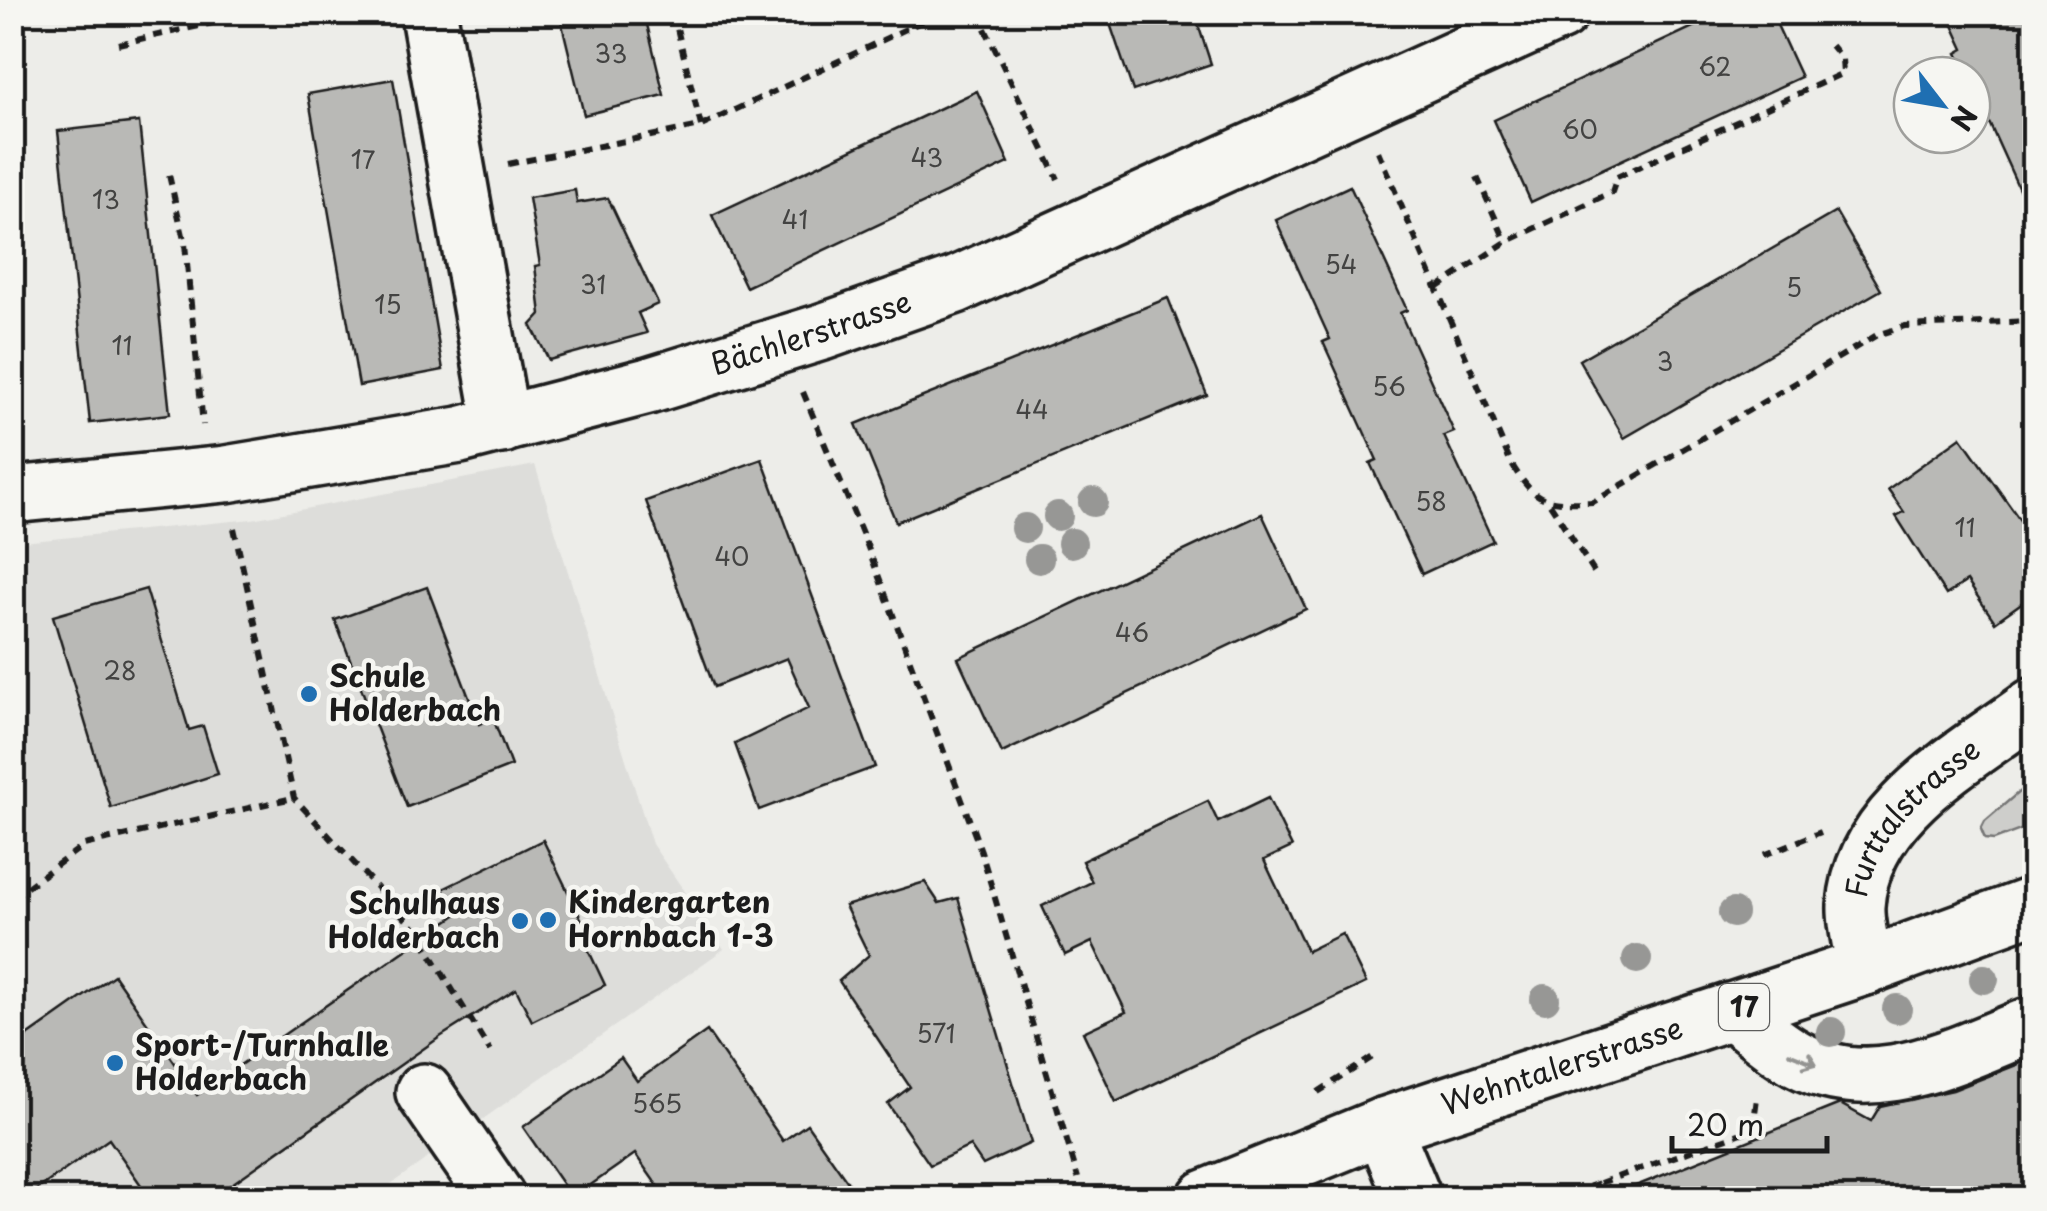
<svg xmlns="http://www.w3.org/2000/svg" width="2047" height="1211" font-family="'Playpen Sans',sans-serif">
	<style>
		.built { fill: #ddddda }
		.green { fill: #cececb; stroke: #757574; stroke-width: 2.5 }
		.building { fill: #b9b9b6; stroke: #1c1c1c; stroke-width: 2.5 }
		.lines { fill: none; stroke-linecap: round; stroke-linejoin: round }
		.minor-casing { stroke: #1c1c1c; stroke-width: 62 }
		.major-casing { stroke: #1c1c1c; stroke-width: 62 }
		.path { stroke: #1c1c1c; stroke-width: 6; stroke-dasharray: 10 8; stroke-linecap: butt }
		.minor { stroke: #f6f6f2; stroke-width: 55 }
		.major { stroke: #f6f6f2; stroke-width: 55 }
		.tree { fill: #979795 }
		.oneway { stroke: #949492 }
		.poi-dot { fill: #1f6fb2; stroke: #f6f6f2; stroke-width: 4 }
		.labels { text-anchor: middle; stroke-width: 9; stroke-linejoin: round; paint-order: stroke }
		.number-label { font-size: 25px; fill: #434342 }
		.shield { fill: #f6f6f2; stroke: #5d5d5c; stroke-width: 2.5 }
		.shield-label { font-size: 28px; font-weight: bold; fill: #1c1c1c }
		.street-label { font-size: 30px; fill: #1c1c1c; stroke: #f6f6f2 }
		.poi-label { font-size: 30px; font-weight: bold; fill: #1c1c1c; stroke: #f6f6f2; text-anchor: start }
	</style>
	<rect width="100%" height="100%" fill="#edede9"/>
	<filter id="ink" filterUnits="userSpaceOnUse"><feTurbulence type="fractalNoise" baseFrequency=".01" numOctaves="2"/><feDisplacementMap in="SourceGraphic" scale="20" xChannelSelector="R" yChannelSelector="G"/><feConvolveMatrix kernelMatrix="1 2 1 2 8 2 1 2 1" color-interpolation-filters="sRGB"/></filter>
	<g filter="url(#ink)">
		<!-- built -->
		<path class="built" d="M535 465 652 844 724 949 371 1198H13L12 543 252 519Z"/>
		<!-- green -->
		<path class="green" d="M2034 779V825L1994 840 1985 839 1981 829 1985 821Z"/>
		<!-- building -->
		<g class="building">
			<path d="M559 12H644L664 95 584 115Z"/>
			<path d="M1106 12H1194L1211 64 1133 91Z"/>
			<path d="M1725 12H1771L1801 77 1531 202 1494 120Z"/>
			<path d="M1947 12H2034V222L1972 85V75H1967L1957 53 1964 49Z"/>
			<path d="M393 79 443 370 359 386 308 94Z"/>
			<path d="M977 91 1009 163 746 287 712 215Z"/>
			<path d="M139 122 170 414 90 423 58 131Z"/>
			<path d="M1350 186 1407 310 1400 313 1454 432 1444 436 1493 541 1422 574 1370 463 1377 460 1323 342 1330 339 1276 220Z"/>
			<path d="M575 190 577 203 608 198 658 304 638 313 647 333 549 360 531 325 541 314 535 266 540 265 529 198Z"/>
			<path d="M1836 212 1881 290 1624 438 1579 360Z"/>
			<path d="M1168 298 1207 395 896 522 856 424Z"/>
			<path d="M1961 437 2034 540V594L1995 622 1967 581 1946 595 1896 516 1904 512 1888 489Z"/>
			<path d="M762 459 875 767 759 810 735 744 809 708 787 658 714 687 646 501Z"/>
			<path d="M1262 514 1306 609 1002 753 958 658Z"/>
			<path d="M427 587 479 724 493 718 511 766 407 807 335 620Z"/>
			<path d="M146 589 189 730 203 726 218 774 111 808 53 616Z"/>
			<path d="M1268 798 1292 847 1264 860 1307 951 1342 934 1366 983 1116 1102 1083 1032 1126 1012 1092 942 1065 955 1042 906 1092 882 1082 861 1208 801 1218 822Z"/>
			<path d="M543 840 586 929 580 932 605 985 532 1021 516 989 440 1037 212 1198H150L109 1139 25 1198H12V1047L114 975 197 1095 456 915 443 889Z"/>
			<path d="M925 882 939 903 958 898 1031 1143 983 1165 970 1146 930 1165 888 1104 910 1087 839 981 869 955 845 906Z"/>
			<path d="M707 1031 783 1141 807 1124 859 1198H666L635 1154 572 1198 523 1127 621 1058 637 1081Z"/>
			<path d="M2034 1058V1198H1606L1840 1104 1871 1121 1880 1106 1953 1090Z"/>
		</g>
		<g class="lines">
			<!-- minor casing -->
			<g class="minor-casing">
				<g id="minor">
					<path d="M429 15 502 425"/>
					<path id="s1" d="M12 495 226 474 460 435 648 386 822 332 956 285 1560 12"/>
					<path id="s2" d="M1865 967C1862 948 1855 925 1856 906 1862 810 1966 757 2034 706"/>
					<path d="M1732 1011C1751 1025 1769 1042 1789 1054 1870 1104 1956 1054 2034 1024"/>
					<path d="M424 1092 497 1198"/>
					<path d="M1383 1126 1413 1198"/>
				</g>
			</g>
			<!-- major casing -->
			<g class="major-casing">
				<g id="major">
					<path id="s3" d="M1206 1198 1383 1126 1865 967 2034 905"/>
				</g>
			</g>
			<!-- path -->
			<g class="path">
				<path d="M297 12 328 21 373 12"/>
				<path d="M673 12 701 126"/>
				<path d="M977 12 1058 179"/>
				<path d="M118 44 262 12"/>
				<path d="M1378 151 1511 463C1536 505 1548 503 1593 502L1877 335 1905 326 2034 321"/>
				<path d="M508 164 701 126 942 12"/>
				<path d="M169 175 185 244 203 425"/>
				<path d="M1477 177 1506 242"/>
				<path d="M1437 288 1506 242 1612 192 1617 177 1843 73 1842 59 1828 42"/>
				<path d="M803 392 867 545 981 851 1078 1178"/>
				<path d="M1550 504 1594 572"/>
				<path d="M234 528 294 798 416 930 490 1051"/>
				<path d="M1764 855 1821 832"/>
				<path d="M12 898 84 845 293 798"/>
				<path d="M1318 1092 1376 1055"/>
				<path d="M1600 1183 1753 1129 1757 1098"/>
				<path d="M1555 1198 1600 1183 1626 1198"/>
			</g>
			<!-- minor -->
			<use href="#minor" class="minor"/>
			<!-- major -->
			<use href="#major" class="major"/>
		</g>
		<!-- trees -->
		<g class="tree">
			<circle cx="1093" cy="502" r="15"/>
			<circle cx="1058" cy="516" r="15"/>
			<circle cx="1025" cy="528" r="15"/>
			<circle cx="1072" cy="543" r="15"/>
			<circle cx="1039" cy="559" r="15"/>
			<circle cx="1733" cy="913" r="15"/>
			<circle cx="1637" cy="959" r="15"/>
			<circle cx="1984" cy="979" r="15"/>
			<circle cx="1545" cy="999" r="15"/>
			<circle cx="1897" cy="1009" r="15"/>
			<circle cx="1831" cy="1032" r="15"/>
		</g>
		<!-- one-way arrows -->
		<defs><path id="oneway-shaft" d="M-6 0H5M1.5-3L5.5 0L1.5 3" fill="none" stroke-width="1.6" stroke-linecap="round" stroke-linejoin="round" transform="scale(2.5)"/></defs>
		<use class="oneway" href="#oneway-shaft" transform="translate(1803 1059) rotate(22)"/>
	</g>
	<!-- markers -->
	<g class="poi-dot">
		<circle cx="309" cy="694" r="10"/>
		<circle cx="548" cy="920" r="10"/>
		<circle cx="520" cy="921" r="10"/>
		<circle cx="115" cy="1063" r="10"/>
	</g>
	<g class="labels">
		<!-- number labels -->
		<g class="number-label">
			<text x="611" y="63">33</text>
			<text x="1715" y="76">62</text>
			<text x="1580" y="139">60</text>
			<text x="927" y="167">43</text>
			<text x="363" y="169">17</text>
			<text x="106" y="209">13</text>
			<text x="795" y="229">41</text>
			<text x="1341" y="274">54</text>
			<text x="593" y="294">31</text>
			<text x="1794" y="297">5</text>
			<text x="388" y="314">15</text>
			<text x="122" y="355">11</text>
			<text x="1665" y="371">3</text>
			<text x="1389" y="396">56</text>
			<text x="1032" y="419">44</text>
			<text x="1431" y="511">58</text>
			<text x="1965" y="537">11</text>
			<text x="732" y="566">40</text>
			<text x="1132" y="642">46</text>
			<text x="120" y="680">28</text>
			<text x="936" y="1043">571</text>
			<text x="657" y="1113">565</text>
		</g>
		<!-- shield labels -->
		<rect class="shield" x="1719" y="984" width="50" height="46" rx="8"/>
		<g class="shield-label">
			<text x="1744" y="1017">17</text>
		</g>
		<!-- street labels -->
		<g class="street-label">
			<text dy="10" stroke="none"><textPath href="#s1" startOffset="818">Bächlerstrasse</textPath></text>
			<text dy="10" stroke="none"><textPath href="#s2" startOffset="170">Furttalstrasse</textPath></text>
			<text dy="10" stroke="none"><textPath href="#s3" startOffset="380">Wehntalerstrasse</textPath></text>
		</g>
		<!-- poi labels -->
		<g class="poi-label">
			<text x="329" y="687">Schule<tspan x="329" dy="34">Holderbach</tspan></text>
			<text x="568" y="913">Kindergarten<tspan x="568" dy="34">Hornbach 1-3</tspan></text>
			<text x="500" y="914" text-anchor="end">Schulhaus<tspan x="500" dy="34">Holderbach</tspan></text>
			<text x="135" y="1056">Sport-/Turnhalle<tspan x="135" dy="34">Holderbach</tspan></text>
		</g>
	</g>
	<!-- margin -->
	<rect width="2047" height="1211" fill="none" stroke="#f6f6f2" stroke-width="50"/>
	<rect x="25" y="25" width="1997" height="1161" fill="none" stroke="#1c1c1c" stroke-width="4" filter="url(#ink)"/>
	<!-- north arrow -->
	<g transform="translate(1942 105) rotate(121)"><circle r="48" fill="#f6f6f2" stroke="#9f9f9c" stroke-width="2.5"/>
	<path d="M0-8L18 38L0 25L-18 38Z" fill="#1f6fb2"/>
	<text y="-15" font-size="28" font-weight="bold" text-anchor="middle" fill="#1c1c1c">N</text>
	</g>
	<!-- scale -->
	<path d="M1672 1136v15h155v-15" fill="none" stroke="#1c1c1c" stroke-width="5"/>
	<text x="1687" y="1136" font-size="30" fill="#1c1c1c" stroke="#f6f6f2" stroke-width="8" paint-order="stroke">20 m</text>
</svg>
